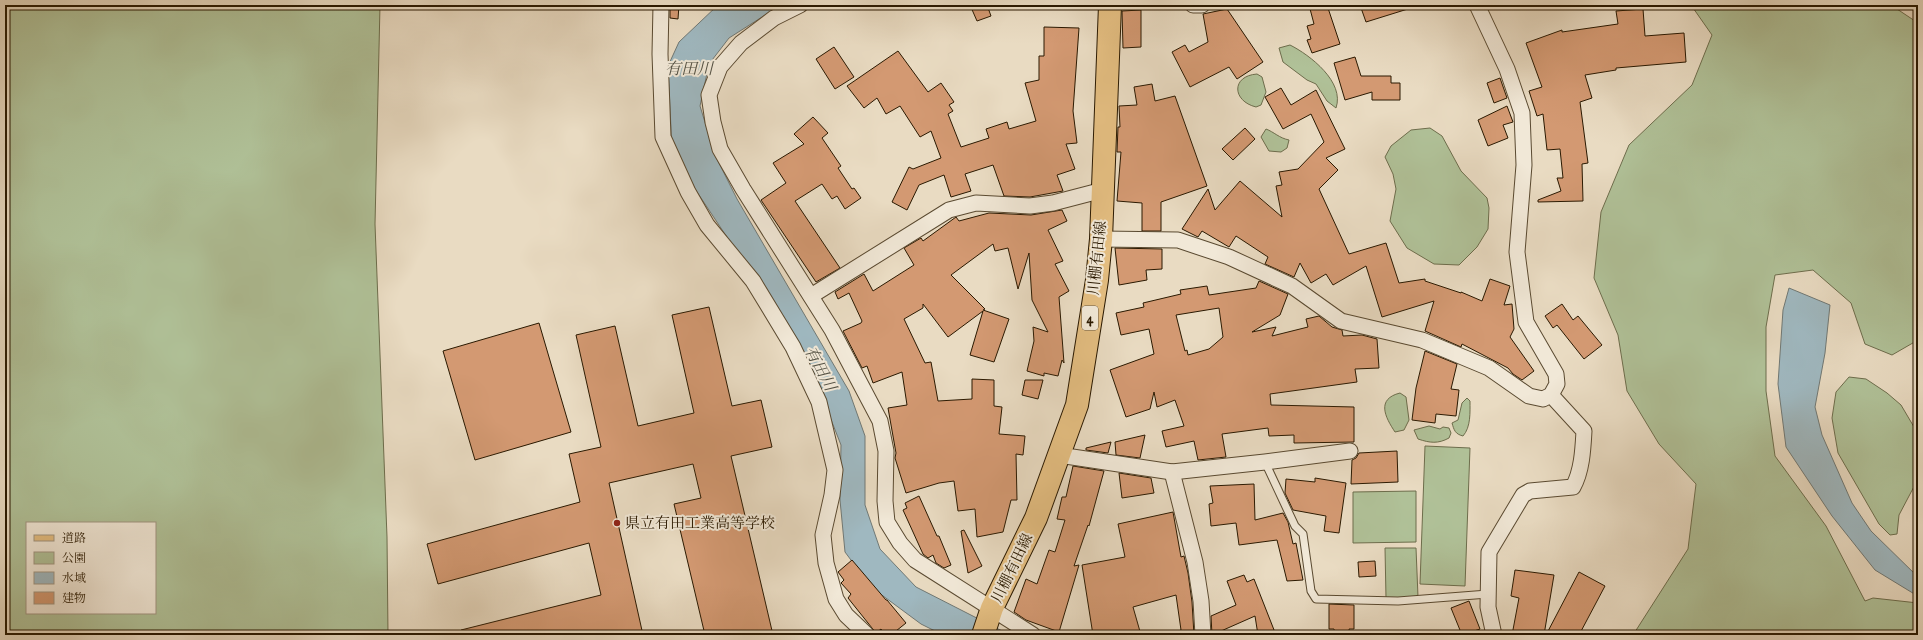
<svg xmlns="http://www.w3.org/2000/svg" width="1923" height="640" font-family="'IM FELL English','Noto Serif JP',serif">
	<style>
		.green { fill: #b0c198; stroke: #6d6d4c; fill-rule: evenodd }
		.water { fill: #9fb8c0; stroke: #707874 }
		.building { fill: #d39972; stroke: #2a1901; fill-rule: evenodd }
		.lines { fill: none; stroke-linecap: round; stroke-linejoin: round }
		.service-casing { stroke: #5a4a31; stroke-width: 9 }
		.minor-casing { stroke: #5a4a31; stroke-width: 17 }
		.primary-casing { stroke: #2a1901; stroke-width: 24 }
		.service { stroke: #f1e8d7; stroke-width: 7 }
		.minor { stroke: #f1e8d7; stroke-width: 15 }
		.primary { stroke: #e4be81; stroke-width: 22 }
		.poi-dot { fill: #8f2418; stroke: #f1e8d7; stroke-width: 1.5 }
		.labels { text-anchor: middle; stroke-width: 4; stroke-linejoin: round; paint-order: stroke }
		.shield { fill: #f1e8d7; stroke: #665741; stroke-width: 1 }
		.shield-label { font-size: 14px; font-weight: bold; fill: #2a1901 }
		.street-label { font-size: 15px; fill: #2a1901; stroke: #f1e8d7 }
		.poi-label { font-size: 15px; fill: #2a1901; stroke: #f1e8d7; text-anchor: start }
		.water-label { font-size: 16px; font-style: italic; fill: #535144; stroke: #f1e8d7 }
	</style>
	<rect width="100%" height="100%" fill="#e9dbc2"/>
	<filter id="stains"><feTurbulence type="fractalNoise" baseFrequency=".005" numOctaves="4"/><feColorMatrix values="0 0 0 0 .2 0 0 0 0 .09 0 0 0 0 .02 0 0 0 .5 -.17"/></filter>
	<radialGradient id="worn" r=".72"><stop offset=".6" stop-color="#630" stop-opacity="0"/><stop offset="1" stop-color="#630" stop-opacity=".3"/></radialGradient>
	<!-- green -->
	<g class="green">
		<path d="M5 5H380L375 224 387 537 388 635H5ZM27 523H155V613H27Z"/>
		<path d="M1691 5H1891L1918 23V340L1892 355 1865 344 1851 303 1813 270 1775 275 1766 327V391L1775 456 1826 526 1865 601 1873 598 1918 603V635H1633L1688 549 1696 484 1659 444 1627 391 1618 335 1594 278 1601 212 1629 145 1692 85 1712 35Z"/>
		<path d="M1290 45C1310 55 1345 82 1336 108L1327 101 1316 84 1307 80 1283 62 1279 48Z"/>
		<path d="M1257 74 1262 77 1266 92 1261 105 1256 107C1232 101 1231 76 1257 74Z"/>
		<path d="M1430 128 1442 136 1461 171 1487 198 1489 208 1488 229 1477 247 1459 265 1434 264 1407 248 1390 221 1396 189 1393 174 1385 157 1391 146 1411 130Z"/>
		<path d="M1266 129C1274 132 1279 138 1289 140L1287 148 1281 152 1269 151 1261 137Z"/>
		<path d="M1849 377 1866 379 1887 393 1901 405 1914 427 1918 441V479L1899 515 1897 534 1890 535 1879 524 1838 453 1832 418 1836 392Z"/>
		<path d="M1400 393 1406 397 1409 420 1404 430 1395 432C1385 417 1376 399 1400 393Z"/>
		<path d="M1467 398 1470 401C1470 412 1471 427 1463 436 1455 434 1454 430 1452 423L1458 420 1462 403Z"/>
		<path d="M1429 426 1440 429 1443 427 1449 428 1451 433 1449 438C1438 444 1430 443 1418 439L1414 430Z"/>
		<path d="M1425 446 1470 448 1465 586 1420 584Z"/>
		<path d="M1416 491V542L1353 543V492Z"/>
		<path d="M1385 548H1416L1418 597 1386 598Z"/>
	</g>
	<!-- water -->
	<g class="water">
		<path d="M718 5H781L729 38 709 64 700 106 715 155 737 199 849 391 865 436V505L880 549 916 587 1010 635H943L921 624 871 587 845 552 840 500 841 445 806 356 697 192 672 149 668 66 679 42Z"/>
		<path d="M1789 288 1830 305 1825 353 1815 407 1822 435 1852 503 1871 531 1918 577V594L1916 595 1875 570 1832 516 1786 447 1778 384 1783 310Z"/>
	</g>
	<!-- building -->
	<g class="building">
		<path d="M670 5H679L678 19 670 18Z"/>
		<path d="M970 5H987L991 16 977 21Z"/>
		<path d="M1309 5H1327L1340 44 1312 53 1307 40 1311 39 1307 26 1314 24Z"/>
		<path d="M1360 5H1411V8L1366 22Z"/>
		<path d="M1227 9 1263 62 1237 79 1229 67 1190 87 1172 52 1185 45 1189 52 1208 42 1203 14Z"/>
		<path d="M1643 9 1645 36 1684 33 1686 62 1616 68V70L1585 75 1592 98 1580 102 1588 163 1582 164 1583 201 1538 202V200L1561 191 1557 178H1563L1560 149 1547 150 1543 114 1537 116 1529 91 1542 87 1526 43 1562 30V32L1618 24 1616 11Z"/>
		<path d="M1141 10V47L1123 48 1122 11Z"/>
		<path d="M1044 27 1079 28 1073 111 1077 143 1066 144 1075 169 1057 175 1063 191 1030 197 1004 196 993 165 965 174 971 191 951 197 944 175 919 185 907 210 892 202 909 167 913 169 941 158 931 131 920 137 900 106 886 114 877 98 864 108 847 86 898 51 928 92 941 83 954 102 949 105 953 111 948 114 961 147 989 138 986 129 1007 122 1009 129 1036 121 1025 83 1039 80V56H1044Z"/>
		<path d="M834 47 854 77 835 89 816 59Z"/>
		<path d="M1355 57 1361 76H1391V83H1400V100H1372V92L1345 100 1334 63Z"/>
		<path d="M1500 78 1507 98 1494 103 1487 83Z"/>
		<path d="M1152 84 1155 101 1175 96 1207 186 1161 202V231H1142V203L1117 201 1121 152H1117L1118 127H1120L1119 106 1137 105 1134 87Z"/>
		<path d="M1281 88 1291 105 1316 90 1345 149 1326 158 1338 170 1319 189 1349 254 1386 243 1399 283 1425 279V281L1461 293V292L1482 301 1490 279 1510 286 1504 305 1512 304 1514 329 1510 337 1534 371 1522 380 1513 374 1508 368 1462 344 1461 347 1425 331 1434 301 1382 317 1366 266 1333 285 1326 274 1311 283 1300 263 1294 277 1265 264 1268 257 1236 236 1229 247 1202 231 1198 237 1182 229 1208 189 1215 210 1240 181 1282 217 1276 186 1282 185 1279 172 1298 169 1324 142 1311 114 1283 129 1265 97Z"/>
		<path d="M1507 106 1513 122 1503 125 1508 138 1488 146 1478 120Z"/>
		<path d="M813 117 828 133 822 138 841 166 838 168 852 189 854 188 861 198 845 209 837 196 832 199 822 184 795 201 840 268 816 282 761 200 786 183 773 163 804 144 794 134Z"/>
		<path d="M1245 128 1255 139 1233 160 1222 149Z"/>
		<path d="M1062 210 1067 221 1048 230 1063 261 1055 264 1069 291 1059 297 1064 363 1062 360 1058 376 1044 373V376L1027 371 1034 341 1033 327 1048 332 1032 300 1029 253 1018 289 1008 248 995 251 993 244 951 275 985 309 983 310 1009 319 994 362 970 355 983 311 948 337 923 304V308L904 319 925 363 931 362 938 401 972 399V379L994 380V406L1002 407 999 434 1025 436 1023 455 1016 454 1017 500H1011L1003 532 977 537 975 509 958 511 954 481 939 483 906 493 895 458 896 453 888 408 907 405 902 372 873 383 867 366 862 368 843 331 861 323 862 321 849 293 838 299 835 292 864 274 873 291 914 265 904 248 921 238 923 241 956 217 959 221 989 213 1031 215Z"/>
		<path d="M1115 248 1162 249V269L1146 270 1147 280 1119 285Z"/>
		<path d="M1259 281 1288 294 1280 315 1252 332 1276 327 1272 336 1308 327 1306 319 1319 316 1332 327 1342 330 1343 336 1362 335 1377 339 1379 368 1355 369 1357 382 1270 394 1271 405 1354 407V442L1294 443V435L1269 436 1268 428 1222 434 1226 457 1198 460 1194 441 1166 447 1162 431 1184 426 1175 400 1157 407 1154 392 1150 409 1126 417 1110 370 1154 354 1149 329 1121 335 1116 313 1144 307 1143 303 1181 294 1180 290 1207 286 1209 295 1256 288ZM1219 308 1223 337 1209 349 1188 355 1187 350 1185 351 1176 315Z"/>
		<path d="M1562 304 1573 320 1578 316 1602 345 1584 359 1557 325 1553 328 1545 316Z"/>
		<path d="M709 307 732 406 761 400 772 447 731 456 773 635H705L674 504 701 498 693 464 609 483 643 635H461V630L601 595 589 543 438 584 427 544 580 502 569 454 601 447 576 335 615 326 638 426 694 413 672 315Z"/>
		<path d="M539 323 571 432 475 460 443 351Z"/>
		<path d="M1425 351 1457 364 1451 389 1459 390 1456 416 1436 414 1435 423 1412 420 1416 388Z"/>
		<path d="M1025 380H1043L1038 399 1022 395Z"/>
		<path d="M1145 435 1140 458 1116 455 1115 442Z"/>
		<path d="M1111 442 1108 453 1086 450V448Z"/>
		<path d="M1397 451 1398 482 1351 484 1352 460 1356 458 1359 453Z"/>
		<path d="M1073 466 1104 471 1089 526 1088 525 1074 566 1079 565 1059 632 1026 620 1014 612 1026 579 1037 584 1049 550 1055 552 1065 520 1057 519 1062 497H1066Z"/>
		<path d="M1119 473 1151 478 1154 493 1122 498Z"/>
		<path d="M1315 478 1346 483 1339 533 1324 531 1326 516 1293 510 1285 493 1286 479 1315 482Z"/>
		<path d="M1254 484 1255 520 1283 513 1288 522 1293 544 1296 543 1303 580 1287 581 1277 540 1239 545 1236 523 1211 526 1209 504 1213 503 1210 486Z"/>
		<path d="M919 496 937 536H939L951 565 944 568 936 563 933 555 928 558 923 554 903 510 907 508 905 503Z"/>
		<path d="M1173 512 1181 557 1184 556 1188 573 1192 602 1194 635H1171L1181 630 1176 595 1133 607 1141 635H1093L1082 565 1125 557 1118 524Z"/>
		<path d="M964 530 982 566 968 573 961 531Z"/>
		<path d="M852 560 886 600H887L906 623 891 635H885L881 629 876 633 848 598 851 594 841 583 844 580 838 572Z"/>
		<path d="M1375 561 1376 576 1359 577 1358 562Z"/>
		<path d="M1515 570 1554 575 1544 635H1512L1519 598 1511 596Z"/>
		<path d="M1579 572 1605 586 1579 635H1546Z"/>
		<path d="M1244 575 1247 582 1254 579 1276 635H1258L1255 616 1212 635 1211 616 1236 605 1227 581Z"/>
		<path d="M1469 601 1480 629 1462 635 1451 608Z"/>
		<path d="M1329 604 1354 605V629H1349L1350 635H1335L1334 629H1329Z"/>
	</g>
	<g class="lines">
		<!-- service casing -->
		<g class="service-casing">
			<path id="service" d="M1265 462 1287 509 1295 526 1303 534 1311 591 1316 599 1398 601 1488 594"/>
		</g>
		<!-- minor casing -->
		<g class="minor-casing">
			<g id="minor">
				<path d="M661 5 660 54 663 137 688 192 707 225 753 281 793 347 819 402 835 470 832 495 823 535 826 563 836 599 846 615 867 635"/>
				<path d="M800 5 774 18 741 43 720 67 709 95 713 122 720 149 743 189 832 330 880 421 886 451 885 501 887 522 900 543 915 560 1033 635"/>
				<path d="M1193 5H1202"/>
				<path d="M1101 239 1178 240 1229 257 1292 286 1341 321 1422 340 1489 368 1529 396 1543 399 1551 395 1557 384 1556 374 1526 322 1517 252 1524 165 1522 113 1507 69 1477 5"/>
				<path d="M811 296 949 210 976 203 1030 206 1053 203 1103 190"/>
				<path d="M1059 455 1172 472 1265 462 1350 451"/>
				<path d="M1172 472 1195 562 1201 601 1203 635"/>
				<path d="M1494 635 1488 607 1489 552 1523 495 1530 491 1573 487C1582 471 1583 449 1584 431L1551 395"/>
			</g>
		</g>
		<!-- primary casing -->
		<g class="primary-casing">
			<path id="primary" d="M983 635 992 608 1036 518 1077 405 1097 280 1101 239 1110 5"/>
		</g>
		<!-- service -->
		<use href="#service" class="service"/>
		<!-- minor -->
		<use href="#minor" class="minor"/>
		<!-- primary -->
		<use href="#primary" class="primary"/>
	</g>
	<!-- markers -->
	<circle class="poi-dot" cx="617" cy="523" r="4"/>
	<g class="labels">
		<!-- shield labels -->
		<rect class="shield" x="1082" y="306" width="16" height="24" rx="3"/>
		<g class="shield-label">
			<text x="1090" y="323">4</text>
		</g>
		<!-- street labels -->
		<g class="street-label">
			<text transform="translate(1097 258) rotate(-84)" y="5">川棚有田線</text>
			<text transform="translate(1012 568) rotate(-64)" y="5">川棚有田線</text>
		</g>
		<!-- poi labels -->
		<g class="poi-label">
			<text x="625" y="528">県立有田工業高等学校</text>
		</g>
		<!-- water labels -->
		<g class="water-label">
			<text x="689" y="74">有田川</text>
			<text transform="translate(821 368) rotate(62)" y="6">有田川</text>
		</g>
	</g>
	<!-- margin -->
	<rect width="1923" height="640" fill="none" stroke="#e9dbc2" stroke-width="20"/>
	<rect x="6" y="6" width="1911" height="628" fill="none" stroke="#2a1901" stroke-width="2"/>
	<rect x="10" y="10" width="1903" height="620" fill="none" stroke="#2a1901"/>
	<!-- legend -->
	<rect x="26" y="522" width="130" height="92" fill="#f1e8d7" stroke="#a19581"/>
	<rect x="34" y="535" width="20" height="6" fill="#e4be81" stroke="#a19581"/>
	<text x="62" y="542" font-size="12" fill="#2a1901">道路</text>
	<rect x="34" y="552" width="20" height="12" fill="#b0c198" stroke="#a19581"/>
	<text x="62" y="562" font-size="12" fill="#2a1901">公園</text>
	<rect x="34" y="572" width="20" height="12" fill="#9fb8c0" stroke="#a19581"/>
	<text x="62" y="582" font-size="12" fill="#2a1901">水域</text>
	<rect x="34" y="592" width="20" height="12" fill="#d39972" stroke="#a19581"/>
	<text x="62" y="602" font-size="12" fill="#2a1901">建物</text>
	<rect width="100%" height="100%" filter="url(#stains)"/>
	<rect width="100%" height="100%" fill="url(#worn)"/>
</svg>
